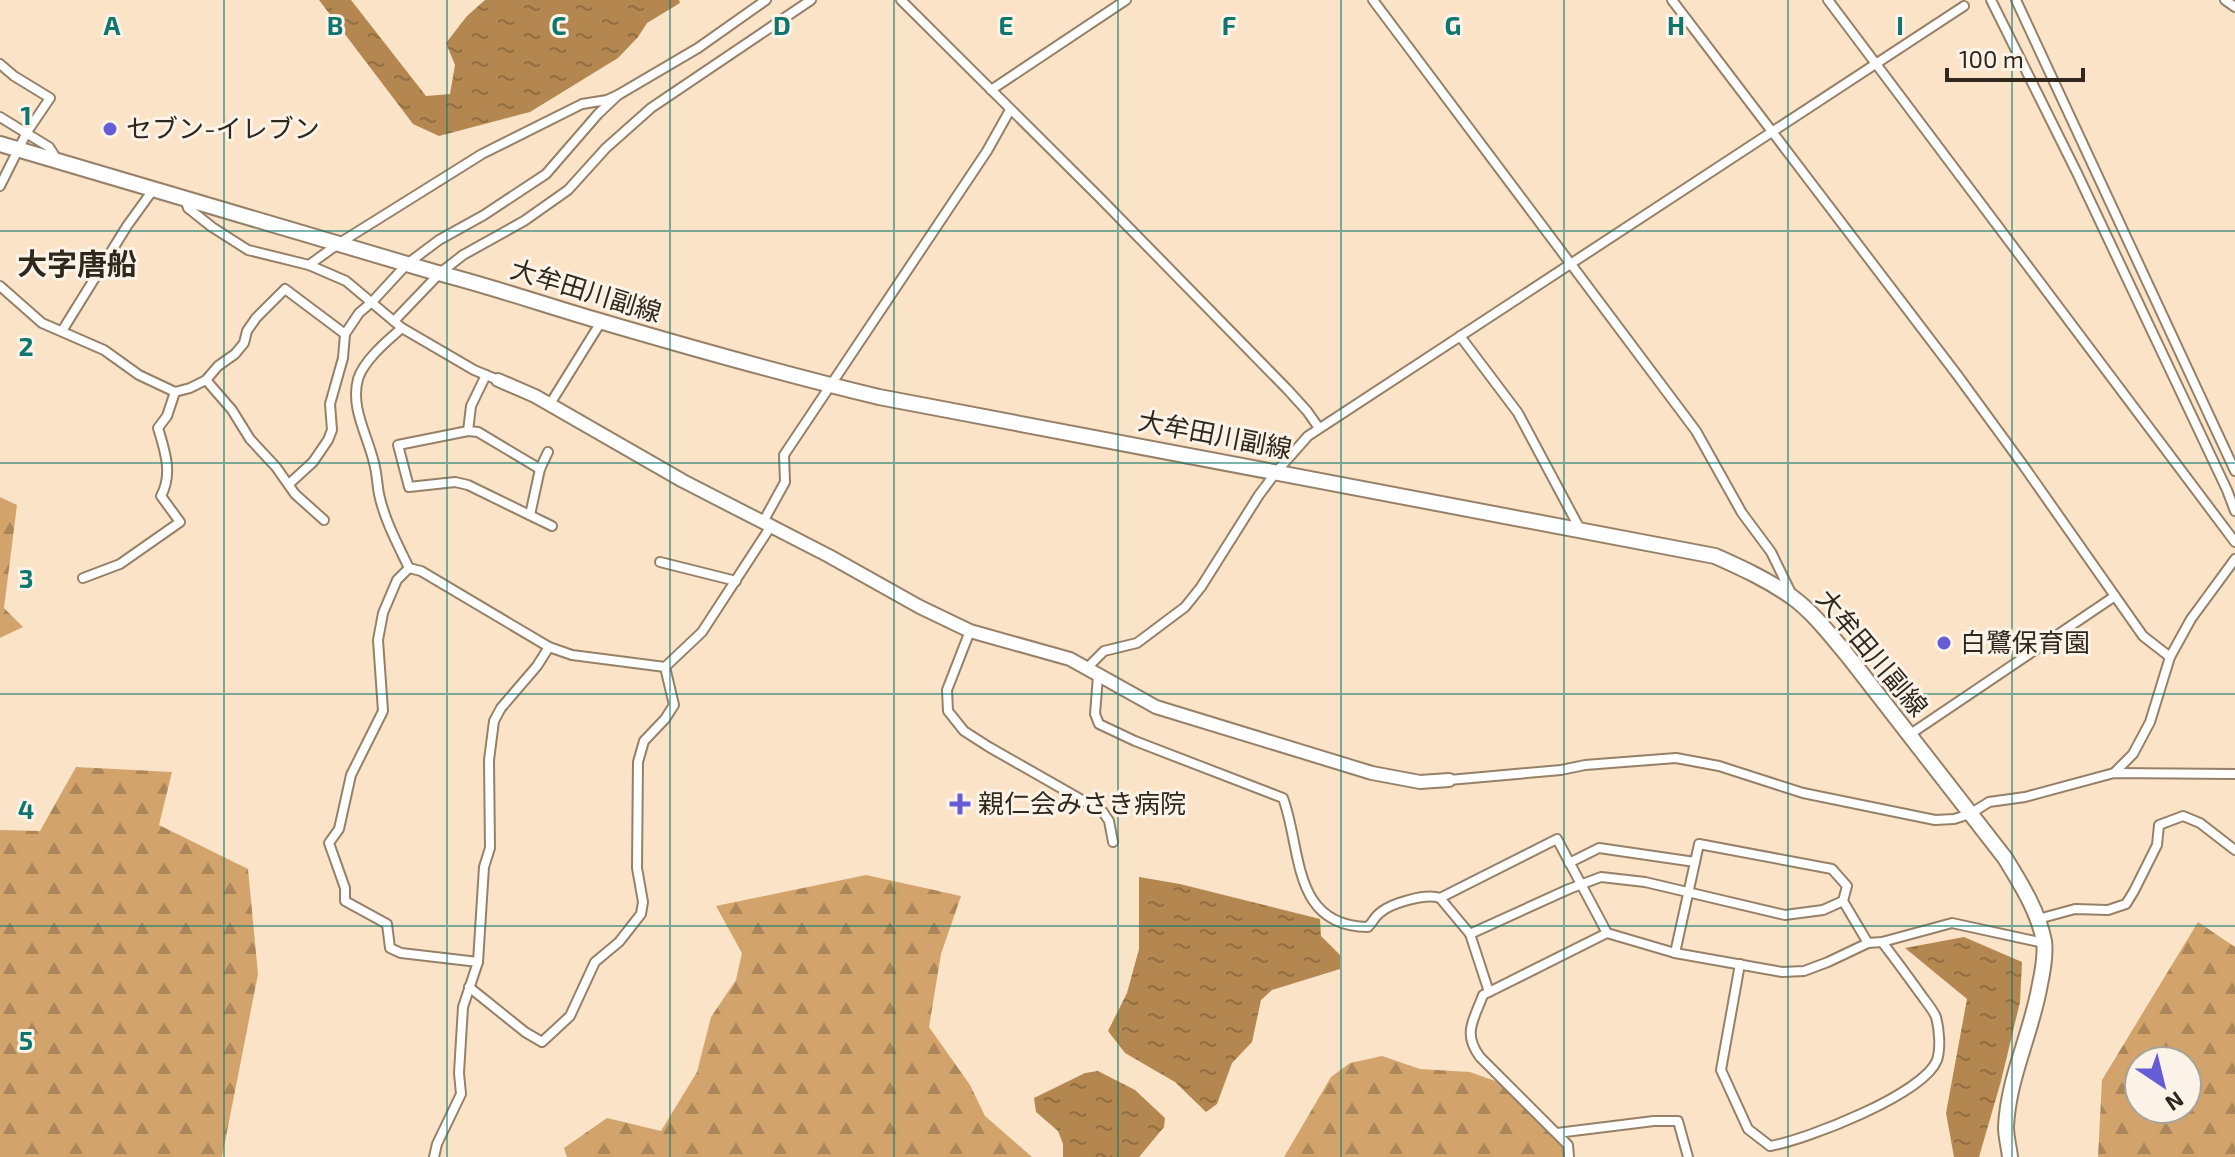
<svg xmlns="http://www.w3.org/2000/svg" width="2235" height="1157" font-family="'Exo 2','Noto Sans JP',sans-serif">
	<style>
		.forest { fill: url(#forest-firs); fill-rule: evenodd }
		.water { fill: url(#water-ripples) }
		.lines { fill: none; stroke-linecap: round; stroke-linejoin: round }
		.street-casing { stroke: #968168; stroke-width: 12 }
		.secondary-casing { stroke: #968168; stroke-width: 16 }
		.primary-casing { stroke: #968168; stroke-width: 18 }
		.street { stroke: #fff; stroke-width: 8 }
		.secondary { stroke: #fff; stroke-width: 12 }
		.primary { stroke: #fff; stroke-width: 14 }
		.grid { fill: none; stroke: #0f766e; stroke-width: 2; stroke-opacity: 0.55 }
		.poi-dot { fill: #665dd6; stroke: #fcf3e8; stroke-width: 3 }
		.labels { text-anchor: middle; stroke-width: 6; stroke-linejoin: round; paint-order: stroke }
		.poi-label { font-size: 26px; fill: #30281d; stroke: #fcf3e8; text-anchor: start }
		.street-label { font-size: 26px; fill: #30281d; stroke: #fcf3e8 }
		.quarter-label { font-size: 30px; font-weight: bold; fill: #30281d; stroke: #fcf3e8 }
		.grid-label { font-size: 26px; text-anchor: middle; font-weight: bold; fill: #0f766e; stroke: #fcf3e8; stroke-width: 6; stroke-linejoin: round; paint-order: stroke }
	</style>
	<defs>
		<pattern id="forest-firs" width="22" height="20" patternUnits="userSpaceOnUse" patternTransform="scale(2)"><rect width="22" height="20" fill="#d2a46c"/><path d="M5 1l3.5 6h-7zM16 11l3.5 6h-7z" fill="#ab8658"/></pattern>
		<pattern id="water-ripples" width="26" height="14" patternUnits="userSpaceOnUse" patternTransform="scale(2)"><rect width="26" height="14" fill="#b3874f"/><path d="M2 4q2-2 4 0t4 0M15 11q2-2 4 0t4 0" fill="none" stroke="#926e41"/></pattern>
	</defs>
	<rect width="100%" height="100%" fill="#fae3c7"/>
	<!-- forest -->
	<g class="forest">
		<path d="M0 497 17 505 4 608 23 627 0 638Z"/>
		<path d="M76 767 172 772 159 825 248 869 258 974 222 1157H0V830L40 831Z"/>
		<path d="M866 875 961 896 941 954 929 1027 970 1085 985 1116 1032 1157H567L564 1148 607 1118 661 1131 697 1072 711 1017 736 980 742 953 716 906Z"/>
		<path d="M2198 922 2235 947V1157H2098L2102 1080ZM2139 1061H2187V1109H2139Z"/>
		<path d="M1382 1056 1420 1069 1470 1072 1498 1082 1550 1124 1568 1157H1284L1331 1077 1350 1063Z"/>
	</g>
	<!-- water -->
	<g class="water">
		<path d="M319 0H351L426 96 450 94 455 65 446 43 467 16 485 0H679L680 3 647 23 638 37 618 58 530 112 439 136 413 124Z"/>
		<path d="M1139 877 1180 884 1320 919 1321 936 1340 955V969L1272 990 1261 1000 1252 1042 1232 1063 1217 1104 1206 1112 1175 1082 1125 1053 1108 1031 1127 993 1139 949Z"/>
		<path d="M1964 937 2022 962 2020 1002 2001 1081 1979 1157H1954L1946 1113 1967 999 1905 948Z"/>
		<path d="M1098 1071 1135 1090 1165 1118 1164 1127 1139 1157H1063V1144L1058 1131 1036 1112 1034 1098 1085 1073Z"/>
	</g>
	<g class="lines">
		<!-- street casing -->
		<g class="street-casing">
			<g id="street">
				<path d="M901 0 1099 197 1287 389 1307 411 1319 428"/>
				<path d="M1373 0 1696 431 1742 513 1771 552 1792 595"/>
				<path d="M1672 0 1958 376 2023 465 2143 636 2170 657"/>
				<path d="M1828 0 2235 542"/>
				<path d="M1991 0 2077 173 2227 490 2235 511"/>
				<path d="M2016 0 2235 471"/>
				<path d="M2225 0 2235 7"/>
				<path d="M0 64 14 76 50 98 27 132 0 186"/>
				<path d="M991 90 1126 0"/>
				<path d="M0 117 49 147 56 158"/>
				<path d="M185 199 188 208 212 227 248 250 309 265 346 281 402 328 474 370 498 380"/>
				<path d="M309 265 338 244 482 154 582 104 607 100 618 95 698 48 766 0"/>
				<path d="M0 286 42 323 104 350 139 375 175 392 190 388 206 380 218 366 235 354 244 343 247 331 256 318 285 289 345 334"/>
				<path d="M394 321 440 273 463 255 524 221 568 190 606 148 651 108 811 0"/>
				<path d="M402 328C387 341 364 360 358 379 350 408 368 436 374 463 377 473 377 484 379 494 384 519 398 545 409 568"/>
				<path d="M62 331 127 226 153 190"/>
				<path d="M1460 336 1518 413 1580 529"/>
				<path d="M486 375 471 406 468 431 398 445 409 487 455 482 468 485 552 526"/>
				<path d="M206 380 232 410 250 439 276 467 295 494 324 520"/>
				<path d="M550 404 601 322"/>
				<path d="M468 431 478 432 540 469"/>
				<path d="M289 484 313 462 328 440 332 430 330 404 343 358 345 334 359 313 372 302 407 264 439 240 484 215 546 174 598 114 618 95"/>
				<path d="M530 515 540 469 548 452"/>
				<path d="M763 522 785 482 784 455 987 151 1010 110"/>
				<path d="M660 562 736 581"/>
				<path d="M409 568 397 580 383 613 378 640 383 711 351 775 339 829 329 843 345 888V901L387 924 390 948 401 953 478 962"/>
				<path d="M409 568 421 571 549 647 572 655 665 667 702 632 771 526"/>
				<path d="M83 578 120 564 180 522 161 496C173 474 165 451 158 428L167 416 175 392"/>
				<path d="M970 631 947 690 948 711 964 731 989 747 1103 812 1109 821 1113 842"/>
				<path d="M1086 669 1104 651 1137 643 1185 607 1201 587 1259 495 1277 471 1308 436 1964 6"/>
				<path d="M1098 676 1095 714 1099 724 1135 741 1283 798C1302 849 1291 926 1368 927 1373 922 1375 916 1381 912 1392 903 1426 893 1440 898L1557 839 1607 933 1675 953 1782 972 1804 971 1828 962 1868 943 1882 942 1952 923 2044 943"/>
				<path d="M1909 735 2115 596"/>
				<path d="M2114 773 2133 754 2150 722 2170 657 2191 619 2235 559"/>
				<path d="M1449 780 1561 770 1585 765 1676 758 1719 766 1803 793 1935 820 1954 819 1970 814 1989 802 2025 797 2114 773 2235 774"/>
				<path d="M1569 863 1599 848 1695 862"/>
				<path d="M1440 898 1470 934 1489 992"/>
				<path d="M2038 919 2075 909 2108 910 2126 904 2134 891 2157 845 2159 825 2183 816 2200 823 2235 850"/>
				<path d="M1470 934 1569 889 1601 877 1645 882 1785 915 1823 910 1843 901"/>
				<path d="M1675 953 1699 844 1832 869 1847 886 1843 901 1868 943"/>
				<path d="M1740 964 1721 1070 1748 1129 1770 1146C1806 1140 1924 1094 1937 1060 1941 1048 1939 1028 1936 1017 1933 1010 1927 1003 1922 996 1909 978 1896 960 1882 942"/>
				<path d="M469 987 525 1032 542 1042 570 1016 595 962 619 942 641 914 643 902 637 868 638 762 644 741 665 719 674 705 665 667"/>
				<path d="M1557 1133 1654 1121H1678L1688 1157"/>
				<path d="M434 1157 437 1144 461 1094 459 1073 463 1007 478 962 484 867 490 848 489 760 494 721 501 708 537 666 549 647"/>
				<path d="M1569 1157 1568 1145 1480 1057C1462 1033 1474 1020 1483 995L1607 933"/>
			</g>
		</g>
		<!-- secondary casing -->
		<g class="secondary-casing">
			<path id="secondary" d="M498 380 535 396 683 481 829 556 920 607 970 631 1070 659 1156 707 1372 773 1420 782 1449 780"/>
		</g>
		<!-- primary casing -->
		<g class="primary-casing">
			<path id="primary" d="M0 144 434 272C491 286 547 306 603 322 695 349 787 375 879 397L1715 556C1742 568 1768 580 1792 597 1814 613 1831 636 1848 656L2005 858C2021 884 2038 911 2044 941 2046 955 2043 970 2040 984 2032 1032 2008 1078 2006 1127 2006 1137 2009 1147 2010 1157"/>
		</g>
		<!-- street -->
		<use href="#street" class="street"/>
		<!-- secondary -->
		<use href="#secondary" class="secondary"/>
		<!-- primary -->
		<use href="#primary" class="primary"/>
	</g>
	<!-- grid -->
	<path class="grid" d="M224 0V1157M447 0V1157M670 0V1157M894 0V1157M1118 0V1157M1341 0V1157M1564 0V1157M1788 0V1157M2012 0V1157M0 231H2235M0 463H2235M0 694H2235M0 926H2235"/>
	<!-- markers -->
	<g class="poi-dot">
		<circle cx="110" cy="129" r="8"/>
		<circle cx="1944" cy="643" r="8"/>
		<path d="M956 792h8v8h8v8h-8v8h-8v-8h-8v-8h8z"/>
	</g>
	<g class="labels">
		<!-- poi labels -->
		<g class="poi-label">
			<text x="126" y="138">セブン-イレブン</text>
			<text x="1960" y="652">白鷺保育園</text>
			<text x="978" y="813">親仁会みさき病院</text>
		</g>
		<!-- street labels -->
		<g class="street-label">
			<text transform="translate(586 291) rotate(17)" y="9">大牟田川副線</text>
			<text transform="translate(1215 435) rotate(11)" y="9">大牟田川副線</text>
			<text transform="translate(1872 653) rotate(50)" y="9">大牟田川副線</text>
		</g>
		<!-- quarter labels -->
		<g class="quarter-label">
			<text x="77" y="275">大字唐船</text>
		</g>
	</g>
	<g class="grid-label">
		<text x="112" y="35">A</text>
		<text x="335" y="35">B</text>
		<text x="559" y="35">C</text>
		<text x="782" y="35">D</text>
		<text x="1006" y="35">E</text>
		<text x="1229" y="35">F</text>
		<text x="1453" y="35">G</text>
		<text x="1676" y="35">H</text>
		<text x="1900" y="35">I</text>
		<text x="26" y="125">1</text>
		<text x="26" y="356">2</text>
		<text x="26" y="588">3</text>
		<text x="26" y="819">4</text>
		<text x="26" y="1050">5</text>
	</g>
	<!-- north arrow -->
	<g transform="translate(2163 1085) rotate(145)"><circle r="38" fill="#fcf3e8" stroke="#aaa297" stroke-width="2"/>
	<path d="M0-6L14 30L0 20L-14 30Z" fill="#665dd6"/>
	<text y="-12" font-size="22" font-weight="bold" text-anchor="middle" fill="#30281d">N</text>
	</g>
	<!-- scale -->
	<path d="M1947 68v12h136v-12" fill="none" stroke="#30281d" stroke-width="4"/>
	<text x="1959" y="68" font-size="24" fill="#30281d" stroke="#fcf3e8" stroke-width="6" paint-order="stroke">100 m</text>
</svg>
